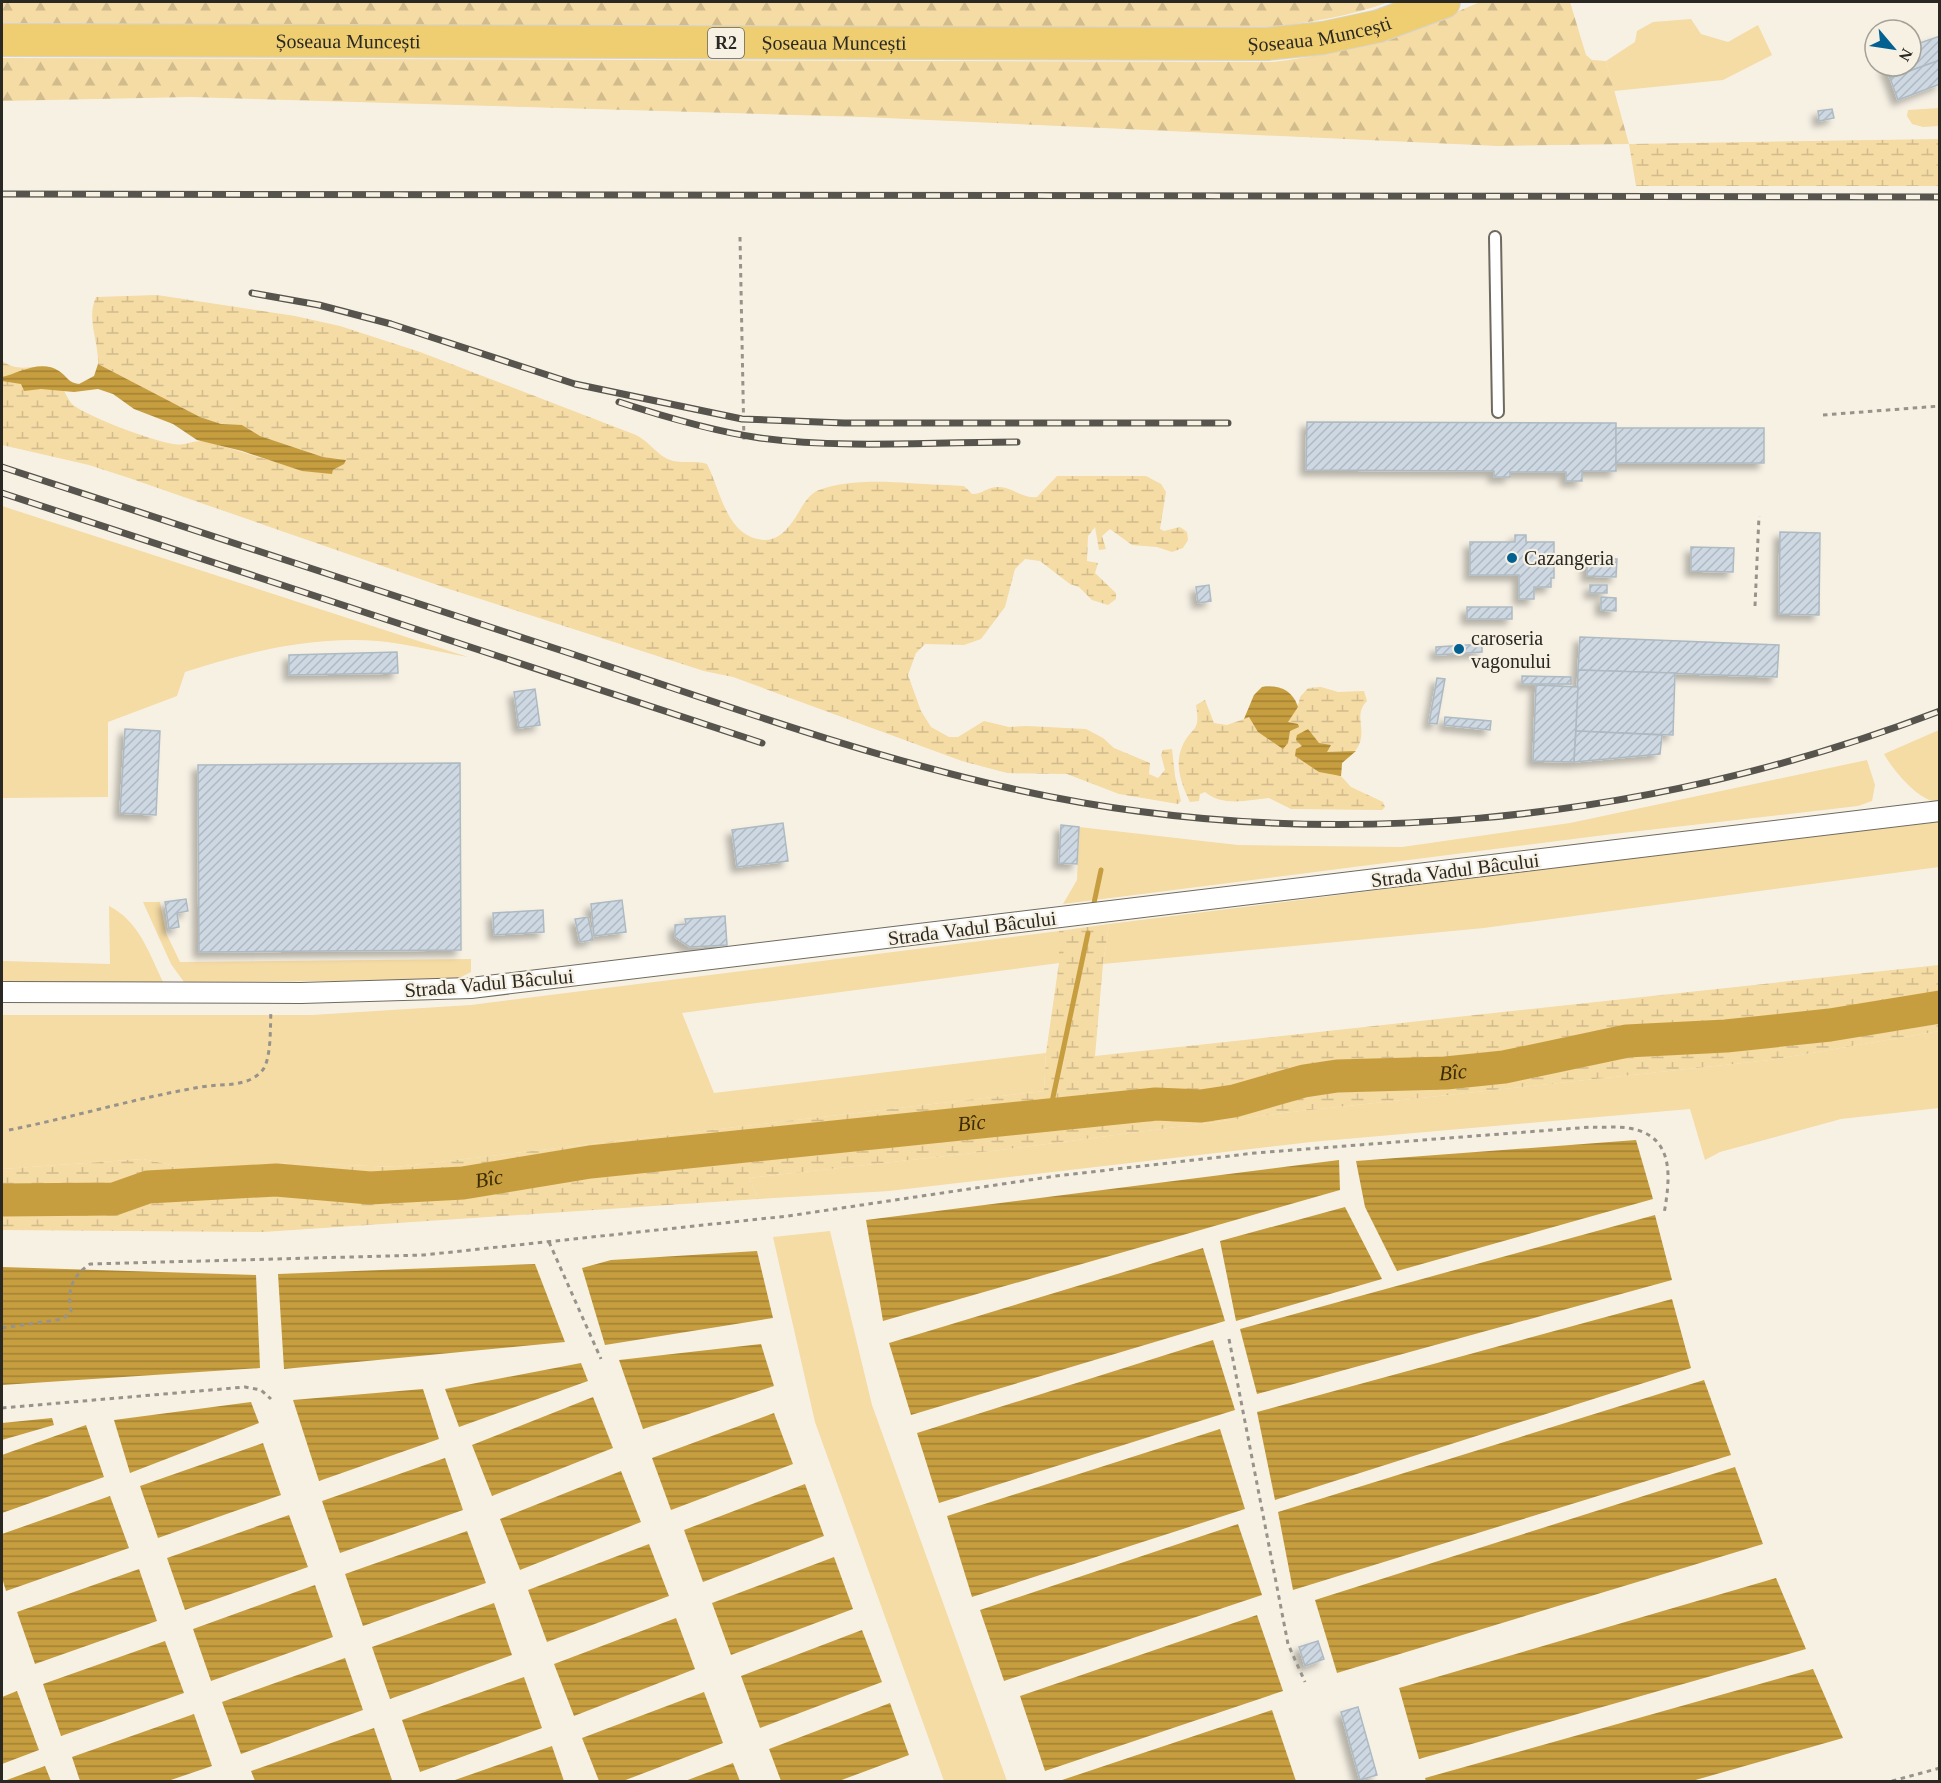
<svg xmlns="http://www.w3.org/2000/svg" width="1941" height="1783" font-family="'Times New Roman',serif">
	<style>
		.green { fill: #f5dba4 }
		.forest { fill: url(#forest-firs) }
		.wetland { fill: url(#wetland-marsh) }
		.water { fill: url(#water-rules) }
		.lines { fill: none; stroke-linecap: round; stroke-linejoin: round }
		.stream { stroke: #c79e3f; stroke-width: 5 }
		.river { stroke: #c79e3f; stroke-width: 33 }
		.building { fill: url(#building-hatch); stroke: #aebac2; stroke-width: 1.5; filter: url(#shadow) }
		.lane-casing { stroke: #6f6a5f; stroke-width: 14 }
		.street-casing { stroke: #6f6a5f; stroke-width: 22 }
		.primary-casing { stroke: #d4d4d3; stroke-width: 34 }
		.path { stroke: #97938a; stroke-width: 3; stroke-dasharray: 4.5 4.5; stroke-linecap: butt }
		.lane { stroke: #fff; stroke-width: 10 }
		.street { stroke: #fff; stroke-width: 20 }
		.primary { stroke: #efce71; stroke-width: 32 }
		.rail-casing { stroke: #57544d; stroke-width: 7 }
		.rail { stroke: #f7f1e4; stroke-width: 4.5; stroke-dasharray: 14; stroke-linecap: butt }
		.poi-dot { fill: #026191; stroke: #f7f1e4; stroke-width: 2 }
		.labels { text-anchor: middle; stroke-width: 4.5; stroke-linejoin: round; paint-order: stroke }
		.shield { fill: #f7f1e4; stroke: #68645d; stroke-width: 1.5 }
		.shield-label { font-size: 18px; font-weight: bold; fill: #2a2823 }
		.street-label { font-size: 20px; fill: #2a2823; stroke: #f7f1e4 }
		.poi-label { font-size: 20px; fill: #2a2823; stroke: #f7f1e4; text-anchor: start }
		.water-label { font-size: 21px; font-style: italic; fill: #3c2b01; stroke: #f7f1e4 }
	</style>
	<defs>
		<pattern id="forest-firs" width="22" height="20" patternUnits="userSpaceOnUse" patternTransform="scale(1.5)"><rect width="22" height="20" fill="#f5dba4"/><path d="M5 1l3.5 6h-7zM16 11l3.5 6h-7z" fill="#d2bc8d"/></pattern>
		<pattern id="wetland-marsh" width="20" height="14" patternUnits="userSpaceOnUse" patternTransform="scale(1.5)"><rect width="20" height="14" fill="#f5dba4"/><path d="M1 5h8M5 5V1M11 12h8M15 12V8" fill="none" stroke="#d2bc8d"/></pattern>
		<pattern id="water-rules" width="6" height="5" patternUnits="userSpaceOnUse" patternTransform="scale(1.5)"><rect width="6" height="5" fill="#c79e3f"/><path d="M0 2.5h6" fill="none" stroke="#a28134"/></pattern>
		<pattern id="building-hatch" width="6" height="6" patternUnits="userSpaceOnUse" patternTransform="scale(1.5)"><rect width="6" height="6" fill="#cdd8e2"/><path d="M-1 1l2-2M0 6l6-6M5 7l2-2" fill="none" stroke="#b0b9c2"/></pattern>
		<filter id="shadow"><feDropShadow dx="-5.5" dy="5.5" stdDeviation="3" flood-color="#0004"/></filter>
	</defs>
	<rect width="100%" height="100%" fill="#f7f1e4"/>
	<!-- green -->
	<g class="green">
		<path d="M1691 19 1701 34 1728 42 1758 25 1772 55 1723 80 1614 91 1606 61 1635 42 1637 31 1653 22Z"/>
		<path d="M1939 108V126L1923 127 1912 124 1907 116 1908 110Z"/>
		<path d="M2 506 468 657C438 652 408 644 378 641 311 636 247 652 185 672L177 696 108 722V797L2 798Z"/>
		<path d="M1939 730V802C1920 803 1893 770 1884 754Z"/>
		<path d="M1867 760 1875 785 1872 801 1858 806 1613 834 1063 904 1077 880 1079 827 1238 845 1402 847 1570 823Z"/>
		<path d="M1939 822V867L1484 928 1103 964 1109 924 1765 841Z"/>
		<path d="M143 902H160L166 933 180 962 471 959V972L455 980 184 982 171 964Z"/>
		<path d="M109 906C139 921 149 953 163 982H2V961L110 964Z"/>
		<path d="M1059 931V963L682 1013 714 1093 1046 1053 1044 1091 396 1167 292 1163 194 1170 143 1159 2 1169V1015H312L471 1005Z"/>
		<path d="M1939 1031V1108L1841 1119 1720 1152 1705 1160 1690 1109 1311 1142 889 1191 758 1199 749 1178 1000 1150 1292 1112 1770 1060Z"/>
		<path d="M830 1231 872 1405 1007 1781H944L815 1422 773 1237Z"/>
	</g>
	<!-- forest -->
	<g class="forest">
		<path d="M2 2H1389C1272 43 1132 31 1010 27H2Z"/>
		<path d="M1480 2H1570L1586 55 1592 60 1606 61 1629 144 1498 146 863 117 190 97 2 101V58L1273 62C1349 53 1411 32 1480 2Z"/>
	</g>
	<!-- wetland -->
	<g class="wetland">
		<path d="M1939 139V186H1636L1629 144Z"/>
		<path d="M157 295 295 316 340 326 420 352 636 435C650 442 658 456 670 460 682 464 695 460 707 464 721 491 726 537 764 540 775 540 783 534 790 525 799 515 805 495 819 490 858 476 905 484 946 485L964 486 972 494C981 495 988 486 1000 487 1014 488 1023 499 1037 497L1057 476H1146L1161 484 1166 492 1160 529 1164 531 1180 527 1187 532 1188 540 1183 548 1172 552 1157 547 1132 545 1110 529 1102 536 1106 549 1099 550 1095 527 1088 536 1087 561 1098 563 1095 573 1116 593V599L1108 605 1092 600 1079 587 1070 584 1040 561 1025 559 1015 569 1005 607 981 639 964 645 925 644 916 653 908 675 921 711 931 727 949 737H958L984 721 1009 727 1027 726 1086 729 1103 738 1114 748 1150 763 1149 774 1158 778 1165 770 1161 755 1163 750 1172 749 1175 776 1181 801 1178 804 1119 794 1067 774 1007 773 962 761 733 677 704 671 446 588 129 478 89 465 2 445V361C21 374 32 363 53 368 57 376 68 401 73 405 91 418 150 440 173 444 185 446 193 440 205 441L272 461 332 474 333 470 339 467 341 459 323 457 260 436 242 425 221 424 200 417 98 364C99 342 86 319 96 297Z"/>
		<path d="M1262 687C1279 685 1292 689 1298 706L1300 697 1308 688 1321 687 1338 692 1364 691 1367 701C1354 714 1365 727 1360 742 1357 752 1349 756 1342 763L1341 776 1351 787 1383 802 1385 807 1382 810 1291 809 1269 798C1248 800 1223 807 1205 792L1200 794 1199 801 1190 802C1182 785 1174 766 1182 747 1191 725 1201 735 1196 705L1205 700 1214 723 1227 725 1244 719 1254 695Z"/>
		<path d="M1109 924 1103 964 1095 1056 1939 965V1031L1770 1060 1292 1112 1000 1150 749 1178 758 1199 263 1232 2 1230V1169L143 1159 194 1170 292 1163 396 1167 1044 1091 1046 1053 1059 963V931Z"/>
	</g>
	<!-- water -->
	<g class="water">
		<path d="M98 364 200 417 221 424 242 425 260 436 323 457 346 460 344 464 333 470 332 474 302 471 242 451 197 440 173 424 134 409 113 394 98 389 74 392 41 389 24 391 21 384 2 381V377C19 373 41 359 59 371 67 376 68 383 79 384L94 376Z"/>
		<path d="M1262 687C1280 685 1292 690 1298 707L1288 722 1298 724 1299 727 1290 731 1288 743 1283 749 1258 732 1249 717 1244 719 1254 695Z"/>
		<path d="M1308 729 1319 743 1331 745 1327 752 1356 751 1342 763 1341 776 1319 772 1295 756 1296 749 1302 746 1296 740 1297 735Z"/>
		<path d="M1636 1140 1653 1199 1397 1271 1365 1207 1356 1161Z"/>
		<path d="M1339 1160 1340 1190 883 1321 866 1220Z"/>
		<path d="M1345 1207 1382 1279 1236 1321 1220 1241Z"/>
		<path d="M1655 1215 1672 1280 1257 1394 1240 1329Z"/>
		<path d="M1203 1248 1225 1321 911 1415 889 1343Z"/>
		<path d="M757 1251 773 1318 605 1345 582 1268 611 1260Z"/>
		<path d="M535 1264 565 1342 284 1369 278 1274Z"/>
		<path d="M2 1267 256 1275 260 1368 2 1385Z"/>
		<path d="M1672 1299 1691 1368 1275 1500 1257 1412Z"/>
		<path d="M1213 1340 1235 1410 939 1503 917 1433Z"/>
		<path d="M761 1344 774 1386 643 1429 619 1360Z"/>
		<path d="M581 1363 588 1381 459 1427 445 1389Z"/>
		<path d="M1704 1380 1731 1455 1293 1590 1278 1512Z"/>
		<path d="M423 1389 439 1439 319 1481 293 1400Z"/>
		<path d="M593 1397 613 1448 492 1496 472 1445Z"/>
		<path d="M251 1402 259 1423 130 1473 114 1420Z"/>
		<path d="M774 1413 793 1464 671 1510 652 1458Z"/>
		<path d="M52 1418 54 1425 2 1440V1423Z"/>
		<path d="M86 1425 104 1477 2 1513V1455Z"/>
		<path d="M1220 1429 1245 1509 972 1597 947 1516Z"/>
		<path d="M263 1443 281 1495 158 1538 140 1486Z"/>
		<path d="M445 1458 463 1510 340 1553 322 1501Z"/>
		<path d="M1735 1467 1763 1544 1337 1673 1315 1600Z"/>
		<path d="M621 1471 641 1522 520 1570 500 1519Z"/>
		<path d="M805 1484 824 1536 703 1582 684 1530Z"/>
		<path d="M110 1496 129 1548 6 1591 2 1578V1534Z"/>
		<path d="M289 1515 308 1567 185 1610 167 1558Z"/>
		<path d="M1238 1524 1262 1595 1004 1681 980 1610Z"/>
		<path d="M467 1531 486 1583 363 1626 345 1574Z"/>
		<path d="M649 1544 669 1596 547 1642 528 1590Z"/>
		<path d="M834 1557 853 1609 731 1655 712 1603Z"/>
		<path d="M139 1569 157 1621 35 1664 17 1612Z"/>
		<path d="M1776 1578 1806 1649 1419 1759 1399 1688Z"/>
		<path d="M315 1585 333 1637 211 1681 193 1629Z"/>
		<path d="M494 1603 512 1655 390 1699 372 1647Z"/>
		<path d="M1257 1615 1283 1691 1045 1771 1020 1696Z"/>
		<path d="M676 1618 695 1669 574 1716 554 1664Z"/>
		<path d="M862 1630 882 1682 760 1728 741 1676Z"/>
		<path d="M165 1641 184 1693 61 1736 43 1684Z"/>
		<path d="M345 1658 363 1710 241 1754 222 1702Z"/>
		<path d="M1813 1669 1843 1738 1692 1781H1426L1425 1778Z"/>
		<path d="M524 1677 542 1728 420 1772 402 1720Z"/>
		<path d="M17 1691 39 1750 2 1764V1697Z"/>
		<path d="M704 1692 723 1743 623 1781H599L582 1738Z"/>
		<path d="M890 1703 909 1755 839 1781H781L769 1749Z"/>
		<path d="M1272 1710 1296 1781H1059Z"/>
		<path d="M194 1714 212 1766 168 1781H80L72 1757Z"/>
		<path d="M374 1728 392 1780 255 1781 251 1771Z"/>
		<path d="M552 1746 564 1781H452Z"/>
		<path d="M733 1763 740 1781H685Z"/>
		<path d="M45 1766 51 1781H4Z"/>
	</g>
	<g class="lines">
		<!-- stream -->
		<g class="stream">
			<path d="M1094 903 1101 870"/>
			<path d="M1049 1116 1088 933"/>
		</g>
		<!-- river -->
		<path class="river" id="s1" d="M2 1200 114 1199 148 1187 276 1180 370 1188 463 1183 590 1162 1156 1104 1201 1106 1234 1101 1304 1081 1337 1076 1446 1073 1504 1067 1627 1041 1726 1036 1830 1025 1940 1007"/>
	</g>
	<!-- building -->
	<g class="building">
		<path d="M1940 36V60L1890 78 1885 66H1911V46Z"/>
		<path d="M1940 60V84L1898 100 1890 78Z"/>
		<path d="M1832 109 1834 118 1819 121 1818 111Z"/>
		<path d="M1307 422 1616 423V471H1582V481H1566V472H1510V477H1494V471L1306 470Z"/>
		<rect x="1616" y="428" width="148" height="35"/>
		<path d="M1780 532 1820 533 1819 615 1779 614Z"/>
		<path d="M1515 535H1526V542H1554V578H1551V587H1534V599H1519V575H1470V542H1515Z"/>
		<path d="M1691 547 1734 548 1733 572 1691 571Z"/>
		<path d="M1587 558 1617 559 1616 577 1587 576Z"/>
		<path d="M1209 585 1211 601 1198 603 1196 587Z"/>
		<rect x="1590" y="585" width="17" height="8"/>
		<path d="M1601 597 1616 598V611L1601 610Z"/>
		<rect x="1467" y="607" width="45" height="12"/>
		<path d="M1580 637 1779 645 1777 677 1578 670Z"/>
		<path d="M1482 644V652L1436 655V647Z"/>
		<path d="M397 652 398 673 289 675V655Z"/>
		<path d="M1578 670 1675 673 1673 735 1576 731Z"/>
		<path d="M1522 676 1571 677V684H1522Z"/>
		<path d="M1437 678 1445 679 1437 724 1429 723Z"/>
		<path d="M1536 685 1578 687 1574 762 1533 761Z"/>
		<path d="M535 689 540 725 519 728 514 692Z"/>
		<path d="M1445 717 1491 721 1490 730 1444 725Z"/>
		<path d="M125 729 160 731 156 815 120 813Z"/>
		<path d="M1576 731 1662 735 1660 754 1574 762Z"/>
		<path d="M460 763 461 950 199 952 198 765Z"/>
		<path d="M783 823 788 861 737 867 732 830Z"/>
		<path d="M1061 825 1079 827 1077 864 1059 863Z"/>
		<path d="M186 899 188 911 177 913 179 927 169 929 165 902Z"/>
		<path d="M622 900 626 932 594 936 591 904Z"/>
		<path d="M543 910 544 932 494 935 493 913Z"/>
		<path d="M725 916 727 945 690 947 675 937V925L686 924 685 919Z"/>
		<path d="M588 917 593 940 580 942 575 919Z"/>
		<path d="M1318 1641 1324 1659 1305 1666 1299 1647Z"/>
		<path d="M1358 1707 1377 1775 1360 1780 1341 1712Z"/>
	</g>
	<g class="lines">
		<!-- lane casing -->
		<g class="lane-casing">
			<path id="lane" d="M1495 237 1498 412"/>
		</g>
		<!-- street casing -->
		<g class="street-casing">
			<path id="street" d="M2 992 301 993 471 988 1940 811"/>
		</g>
		<!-- primary casing -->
		<g class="primary-casing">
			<g id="primary">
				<path id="s2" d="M2 40 1267 44 1323 38 1379 26 1444 2"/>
			</g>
		</g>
		<!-- path -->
		<g class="path">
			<path d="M740 237 744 442"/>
			<path d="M1823 415 1940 406"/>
			<path d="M1755 606 1759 516"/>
			<path d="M9 1130C74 1117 136 1098 201 1087 223 1083 245 1088 261 1072 272 1062 270 1024 271 1010"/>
			<path d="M549 1242 601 1359"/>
			<path d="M2 1328 63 1319 71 1311C67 1290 72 1276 90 1264L424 1255 788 1216 1056 1176 1255 1153 1591 1127C1603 1128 1617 1126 1629 1128 1676 1136 1670 1179 1664 1214"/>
			<path d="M1229 1339 1288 1644 1305 1682"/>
			<path d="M2 1408 245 1387 261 1390 271 1399"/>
			<path d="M1892 1781 1940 1768"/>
		</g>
		<!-- lane -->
		<use href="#lane" class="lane"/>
		<!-- street -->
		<use href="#street" class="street"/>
		<!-- primary -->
		<use href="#primary" class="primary"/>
		<!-- rail casing -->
		<g class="rail-casing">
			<g id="rail">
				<path d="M2 194 1940 197"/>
				<path d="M252 293 319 305 391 324 575 384 742 419 844 423H1228"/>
				<path d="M619 402C665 417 712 431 760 438 841 449 935 442 1017 442"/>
				<path d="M2 467C190 529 378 590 566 652 713 701 858 754 1009 788 1318 858 1645 824 1940 711"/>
				<path d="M2 493 762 743"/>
			</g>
		</g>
		<!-- rail -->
		<use href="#rail" class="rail"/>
	</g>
	<!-- markers -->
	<g class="poi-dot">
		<circle cx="1512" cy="558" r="6"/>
		<circle cx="1459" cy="649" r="6"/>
	</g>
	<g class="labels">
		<!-- shield labels -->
		<rect class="shield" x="708" y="28" width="36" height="30" rx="4.5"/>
		<g class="shield-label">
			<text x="726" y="49">R2</text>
		</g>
		<!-- street labels -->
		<g class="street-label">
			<text dy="7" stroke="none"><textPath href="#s2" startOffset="1318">Șoseaua Muncești</textPath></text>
			<text dy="7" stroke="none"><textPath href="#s2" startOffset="346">Șoseaua Muncești</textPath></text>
			<text dy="7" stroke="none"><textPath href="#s2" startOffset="832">Șoseaua Muncești</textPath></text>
			<text transform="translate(1455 870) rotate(-7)" y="7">Strada Vadul Bâcului</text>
			<text transform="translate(972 928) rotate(-7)" y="7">Strada Vadul Bâcului</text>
			<text transform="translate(489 983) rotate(-5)" y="7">Strada Vadul Bâcului</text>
		</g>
		<!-- poi labels -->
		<g class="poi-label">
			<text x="1524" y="565">Cazangeria</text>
			<text x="1471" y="645">caroseria<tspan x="1471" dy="23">vagonului</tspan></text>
		</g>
		<!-- water labels -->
		<g class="water-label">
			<text dy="7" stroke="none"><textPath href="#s1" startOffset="1462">Bîc</textPath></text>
			<text dy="7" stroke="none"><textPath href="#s1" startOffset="976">Bîc</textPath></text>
			<text dy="7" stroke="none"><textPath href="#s1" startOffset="490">Bîc</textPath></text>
		</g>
	</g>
	<!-- border -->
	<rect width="1941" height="1783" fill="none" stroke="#2a2823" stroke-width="6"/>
	<!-- north arrow -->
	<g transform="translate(1893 48) rotate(119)"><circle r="28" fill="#f7f1e4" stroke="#a5a197" stroke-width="1.5"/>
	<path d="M0-4.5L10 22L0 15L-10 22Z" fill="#026191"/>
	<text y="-9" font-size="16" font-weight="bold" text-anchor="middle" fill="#2a2823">N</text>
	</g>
</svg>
